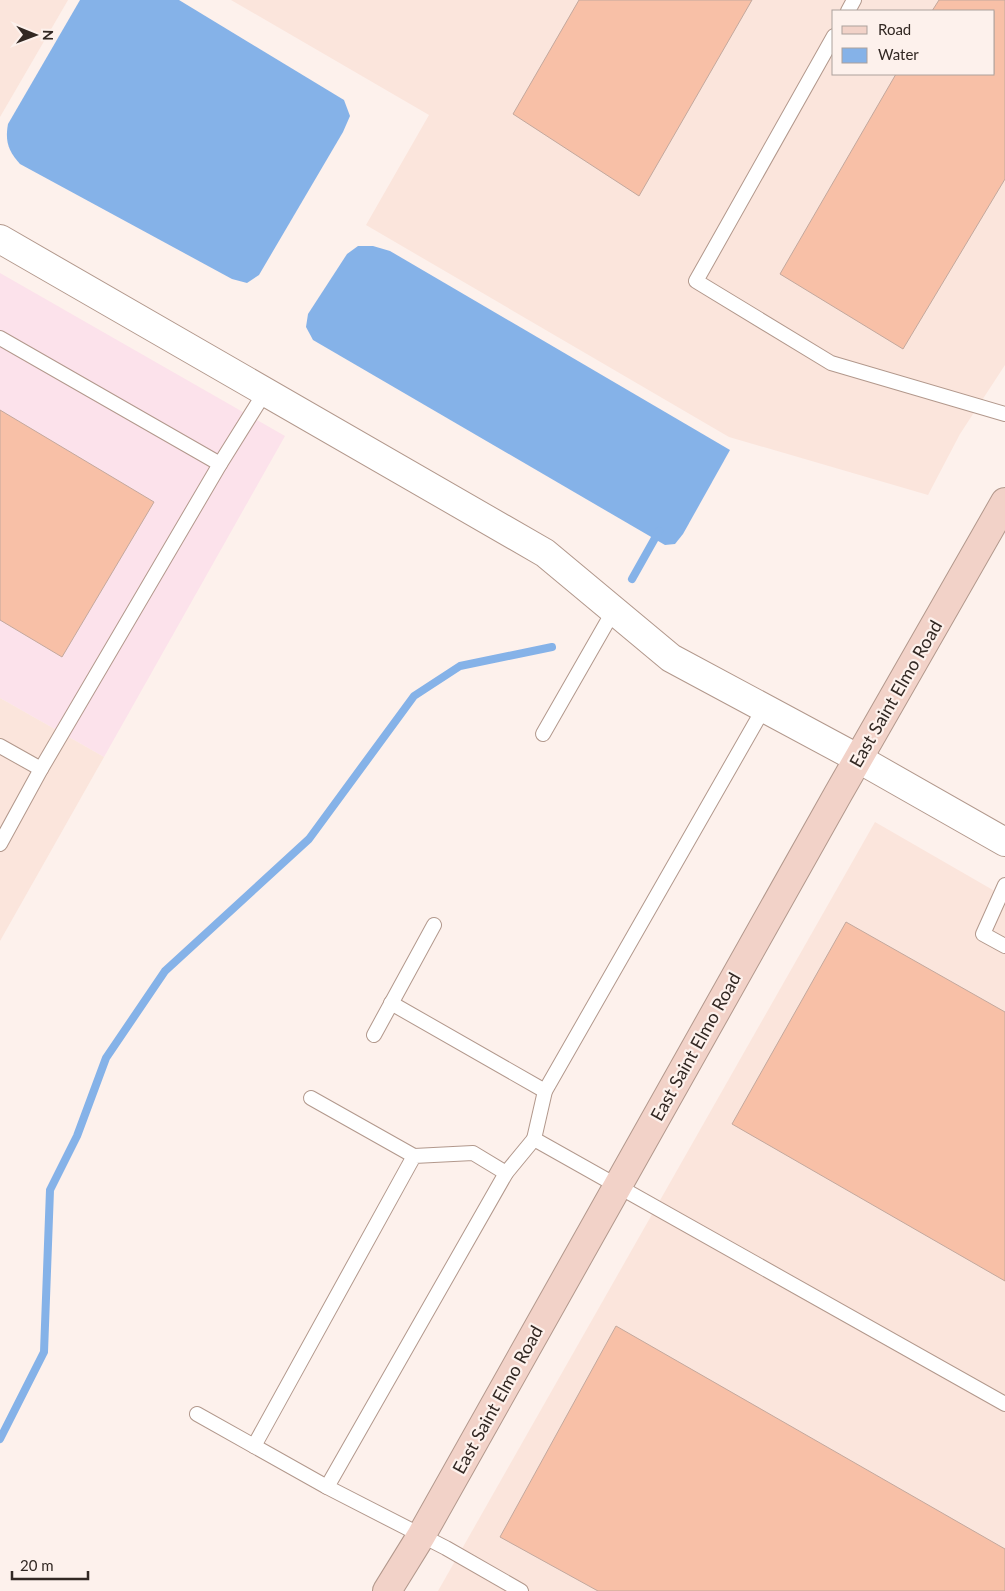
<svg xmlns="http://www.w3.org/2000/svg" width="1005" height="1591" font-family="Lato,sans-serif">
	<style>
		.commercial { fill: #fce2eb }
		.built { fill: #fbe5dc; fill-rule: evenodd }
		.water { fill: #85b2e8 }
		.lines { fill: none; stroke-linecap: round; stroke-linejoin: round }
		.stream { stroke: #85b2e8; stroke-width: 8 }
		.building { fill: #f8c0a7; stroke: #c3a89d }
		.lane-casing { stroke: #b2988c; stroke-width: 16 }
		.street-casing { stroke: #b2988c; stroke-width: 30 }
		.secondary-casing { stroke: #b2988c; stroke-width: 30 }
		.lane { stroke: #fff; stroke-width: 14 }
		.street { stroke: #fff; stroke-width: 28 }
		.secondary { stroke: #f2d2c8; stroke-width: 28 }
		.labels { text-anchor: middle; stroke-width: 4.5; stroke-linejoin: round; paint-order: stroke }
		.street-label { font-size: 18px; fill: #322823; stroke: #fdf1ec }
	</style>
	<rect width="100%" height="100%" fill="#fdf1ec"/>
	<!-- commercial -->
	<path class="commercial" d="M0 273 285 436 104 757 0 698Z"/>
	<!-- built -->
	<g class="built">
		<path d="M0 0H68L0 117Z"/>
		<path d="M231 0H1005V365L960 434 928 495 729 437 366 225 429 115ZM834 11H994V74H834Z"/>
		<path d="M0 698 104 757 0 941Z"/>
		<path d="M875 822 1005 897V1591H438Z"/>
	</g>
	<!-- water -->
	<g class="water">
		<path d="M80 0H179L344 100 350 116 343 132 259 275 247 283 232 279 20 164C8 151 5 141 8 124Z"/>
		<path d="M358 246H373L390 251 730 450 683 534 675 544 665 545 313 340 306 327 308 314 347 254Z"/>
	</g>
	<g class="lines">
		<!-- stream -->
		<g class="stream">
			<path d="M632 579 659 531"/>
			<path d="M0 1439 44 1352 50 1190 77 1136 106 1058 165 971 309 839 414 696 460 666 552 647"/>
		</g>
	</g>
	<!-- building -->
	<g class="building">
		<path d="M579 0H752L639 196 513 114Z"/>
		<path d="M939 0H1005V179L903 349 780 274 896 74H994V11H932Z"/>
		<path d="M0 410 154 502 62 657 0 620Z"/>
		<path d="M846 922 1005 1012V1281L732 1124Z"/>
		<path d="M616 1326 1005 1549V1591H598L500 1537Z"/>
	</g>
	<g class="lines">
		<!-- lane casing -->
		<g class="lane-casing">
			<g id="lane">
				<path d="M848 11 854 0"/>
				<path d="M834 36 696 281 831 363 1005 414"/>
				<path d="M0 338 220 464 265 392"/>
				<path d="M543 734 614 610"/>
				<path d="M0 746 41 769 220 464"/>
				<path d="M0 844 41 769"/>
				<path d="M1005 885 983 934 1005 946"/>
				<path d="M391 1003 545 1091"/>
				<path d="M374 1035 434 925"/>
				<path d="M311 1098 414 1156"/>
				<path d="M534 1139 545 1091 764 708"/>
				<path d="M197 1414 327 1487"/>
				<path d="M254 1446 414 1156 473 1153 506 1173"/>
				<path d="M521 1591 446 1548 327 1487 506 1173 534 1139 1005 1404"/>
			</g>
		</g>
		<!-- street casing -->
		<g class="street-casing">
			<path id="street" d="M0 239 545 553 671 658 859 759 1005 842"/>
		</g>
		<!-- secondary casing -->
		<g class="secondary-casing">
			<path id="secondary" d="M387 1591 421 1536 838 794 1005 502"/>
		</g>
		<!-- lane -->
		<use href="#lane" class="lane"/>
		<!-- street -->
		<use href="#street" class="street"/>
		<!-- secondary -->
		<use href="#secondary" class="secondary"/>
	</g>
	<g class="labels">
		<!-- street labels -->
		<g class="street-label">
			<text transform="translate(896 694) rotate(-60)" y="6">East Saint Elmo Road</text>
			<text transform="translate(696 1047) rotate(-61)" y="6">East Saint Elmo Road</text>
			<text transform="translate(498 1400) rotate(-61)" y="6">East Saint Elmo Road</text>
		</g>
	</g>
	<!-- legend -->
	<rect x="832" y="10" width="162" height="65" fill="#fdf1ec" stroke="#aca19c"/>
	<rect x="842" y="26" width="25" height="8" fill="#f2d2c8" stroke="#aca19c"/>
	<text x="878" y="35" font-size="15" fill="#322823">Road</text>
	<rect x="842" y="48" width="25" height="15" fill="#85b2e8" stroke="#aca19c"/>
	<text x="878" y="60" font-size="15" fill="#322823">Water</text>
	<!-- north arrow -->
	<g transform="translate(35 35) rotate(91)" stroke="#fdf1ec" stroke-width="4" paint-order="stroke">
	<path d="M0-4L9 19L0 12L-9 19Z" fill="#322823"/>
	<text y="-8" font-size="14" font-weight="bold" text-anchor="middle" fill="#322823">N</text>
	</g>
	<!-- scale -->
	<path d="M12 1571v8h76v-8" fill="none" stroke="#322823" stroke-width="2.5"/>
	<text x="20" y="1571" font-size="15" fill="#322823" stroke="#fdf1ec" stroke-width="4" paint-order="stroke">20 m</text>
</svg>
